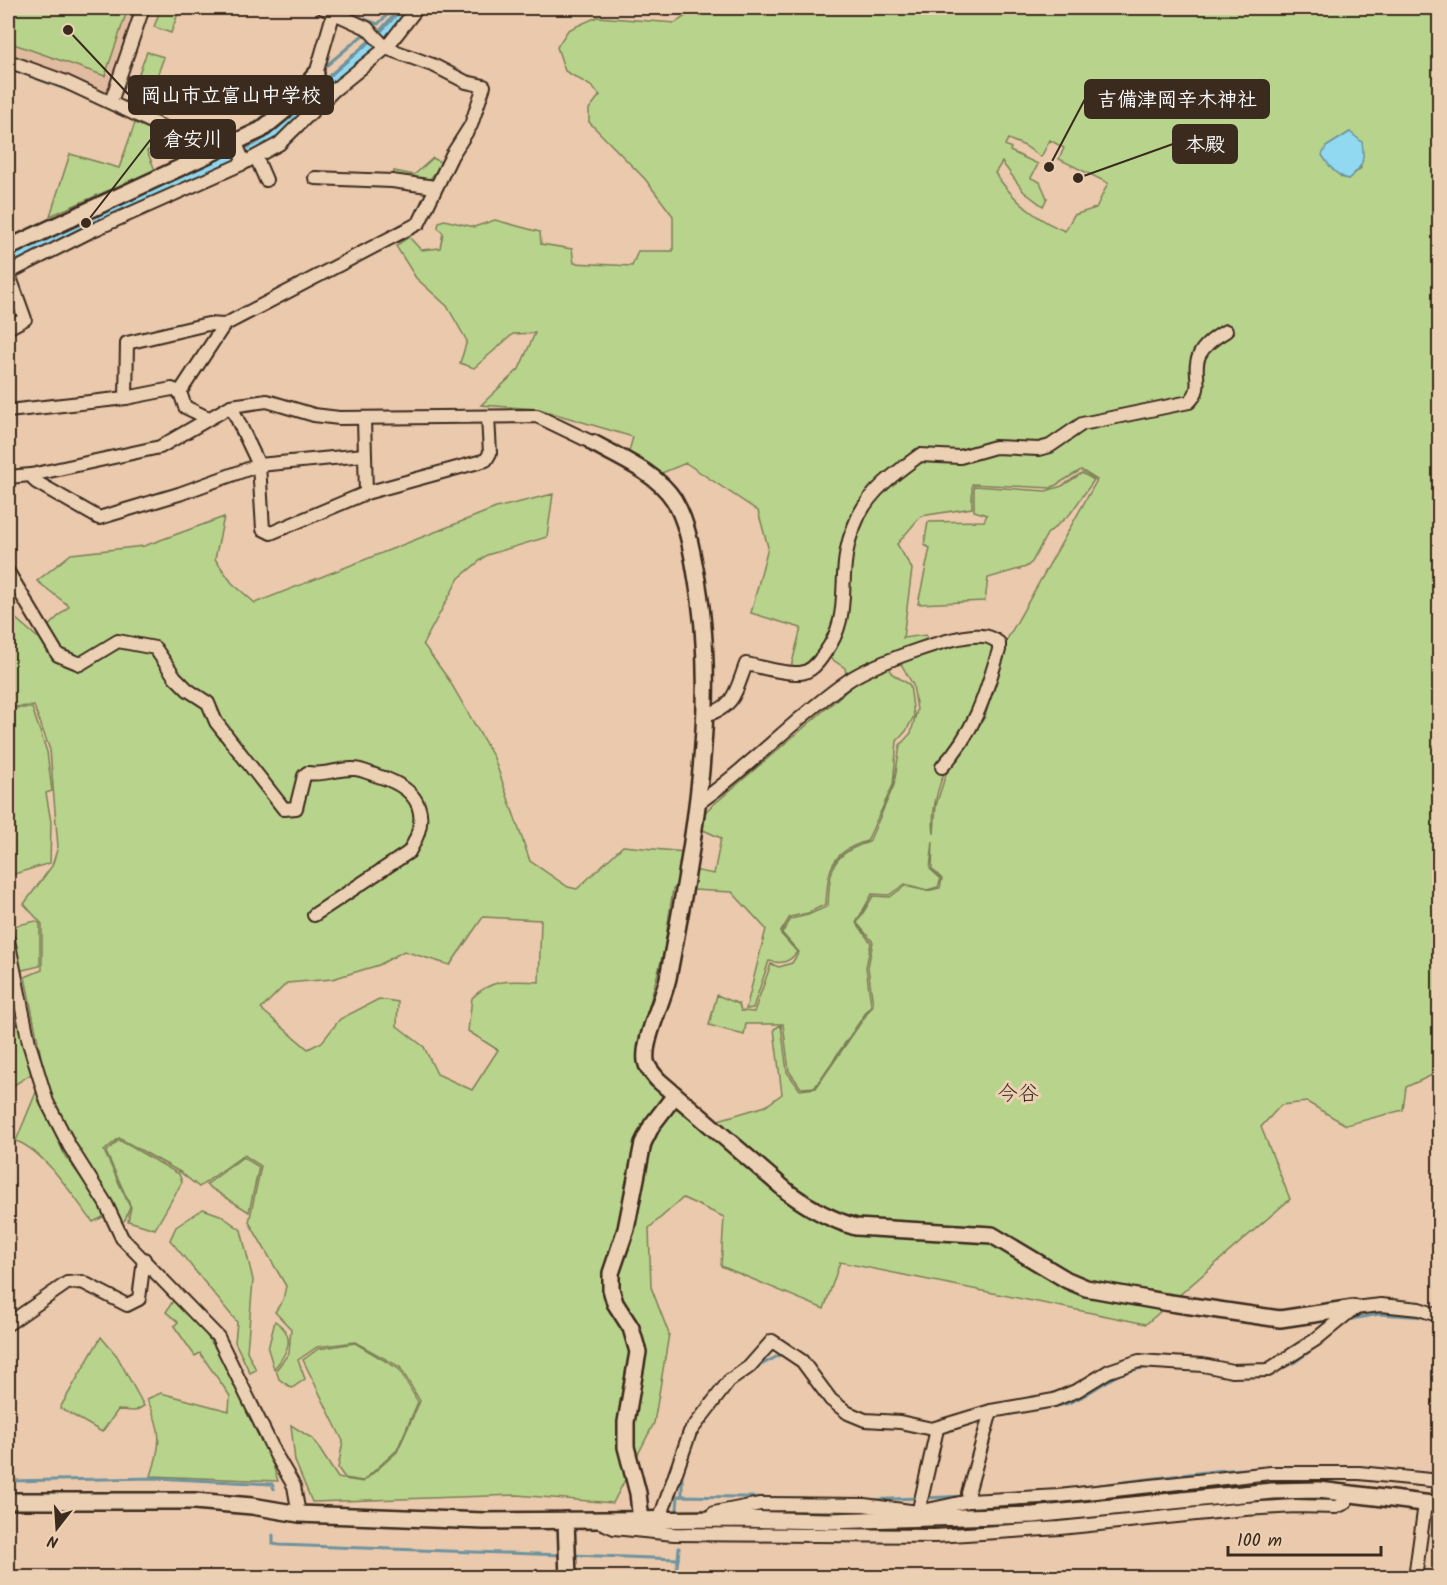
<svg xmlns="http://www.w3.org/2000/svg" width="1447" height="1585" font-family="Kalam,'Klee One',sans-serif">
	<style>
		.built { fill: #e0bba0 }
		.green { fill: #b8d48c; stroke: #7a7f55; stroke-width: 1.5; fill-rule: evenodd }
		.water { fill: #90d9f1; stroke: #6e939d; stroke-width: 1.5 }
		.lines { fill: none; stroke-linecap: round; stroke-linejoin: round }
		.stream { stroke: #6e939d; stroke-width: 3 }
		.minor-casing { stroke: #3b2a1e; stroke-width: 16 }
		.tertiary-casing { stroke: #3b2a1e; stroke-width: 20 }
		.minor { stroke: #ecd0b3; stroke-width: 12 }
		.tertiary { stroke: #ecd0b3; stroke-width: 15 }
		.labels { text-anchor: middle; stroke-width: 6; stroke-linejoin: round; paint-order: stroke }
		.quarter-label { font-size: 21px; fill: #3b2a1e; stroke: #ecd0b3 }
		.leader { fill: none; stroke: #3b2a1e; stroke-width: 2 }
		.callout-dot { fill: #3b2a1e; stroke: #ecd0b3; stroke-width: 2 }
		.callout { fill: #3b2a1e; stroke: #3b2a1e; stroke-width: 2 }
		.callout-label { font-size: 20px; text-anchor: middle; font-weight: bold; fill: #fff }
	</style>
	<rect width="100%" height="100%" fill="#eac9ad"/>
	<filter id="ink" filterUnits="userSpaceOnUse"><feTurbulence type="fractalNoise" baseFrequency=".0167" numOctaves="2"/><feDisplacementMap in="SourceGraphic" scale="12" xChannelSelector="R" yChannelSelector="G"/><feConvolveMatrix kernelMatrix="1 2 1 2 8 2 1 2 1" color-interpolation-filters="sRGB"/></filter>
	<g filter="url(#ink)">
		<!-- built -->
		<path class="built" d="M8 8H136L109 89 105 92 72 76 8 53Z"/>
		<!-- green -->
		<g class="green">
			<path d="M13 8H128L105 76 8 42V25Z"/>
			<path d="M161 8H180L171 33 154 27Z"/>
			<path d="M698 8H1439V1072L1406 1087 1403 1110 1346 1125 1307 1102 1281 1105 1261 1127 1290 1199 1146 1324 840 1262 824 1309 721 1266 724 1217 683 1198 649 1228 651 1287 669 1334 654 1423 613 1503 517 1495 312 1502 295 1461 291 1425 313 1439 338 1478 363 1482 397 1452 420 1401 400 1367 355 1342 317 1347 298 1360 305 1379 292 1388 279 1379 276 1370 289 1353 291 1329 275 1312 283 1300 286 1286 249 1222 261 1166 244 1155 199 1187 180 1172 119 1138 104 1151 130 1207 125 1220 117 1223 50 1102 25 977 42 970V924L24 904 52 866 58 847 50 750 34 706 8 707V612L37 637 69 606 37 581 71 554 144 546 224 517 215 559 232 583 255 603 496 508 553 494 547 537 487 555 459 578 423 644 449 680 494 758 530 861 568 887 577 889 623 846 684 852 682 868 714 874 721 838 701 829 706 811 849 689 845 668 821 652C813 662 804 670 791 667L801 628 751 613 768 547 758 511 686 463 662 473 628 455 633 437 539 409 481 405 519 369 535 333 513 334 474 368 460 363 467 341 447 306 416 278 396 246 409 237 421 250 440 248 443 233 438 228 439 222 444 220 474 227 495 220 540 232 541 244 572 249 574 263 632 266 638 251H673V216L645 179 589 122V109L600 95 591 86 565 71 557 47 568 30 597 17 675 23ZM1350 132 1361 168 1348 179 1341 177 1326 147ZM1008 139 1025 146 1041 157 1050 140 1064 148 1059 159 1108 183 1096 208 1074 215 1065 231C1035 219 1013 200 995 173L1002 162 1024 192 1043 206 1047 198 1040 182 1031 178 1038 164 1010 151 1011 148 1005 145ZM1081 470 1097 480 1005 643 985 717 947 771 936 805 934 834C927 785 965 736 983 693 989 679 992 663 996 649 978 627 923 655 900 662L913 685 917 710 911 733 900 745 894 785 869 842C830 854 830 869 828 906L808 915 791 919 782 933 799 952 792 963 779 967 771 964 754 1012 741 1011 739 1004 717 995 709 1025 744 1035 746 1024H783L789 1071 801 1088 815 1087 871 1005 866 967 871 943 856 923 872 894 889 895 905 884 927 890 938 887 941 879 930 869 933 841 932 869 942 879 940 888 927 891 905 886 890 897 873 896 857 923 873 942 868 967 873 1005 816 1088 800 1090 787 1072 781 1025 774 1029 782 1094 766 1106 698 1126 643 1074 637 1051 664 950 673 889 732 892 766 929 746 1009 753 1008 769 961C781 964 789 963 797 952L780 933 790 917 808 913 826 904C828 869 830 852 867 841L893 785 897 741 906 731 914 716 910 685 891 673 889 658 927 642 926 635 903 638 912 569 897 544 921 516 972 508V484L1051 488ZM483 917 541 920 539 982C512 981 493 977 472 998L468 1031 498 1050 472 1090 437 1074 424 1047 397 1026 398 1002 379 999 340 1019 322 1042 308 1049 261 1009 287 983 332 979 379 965 404 951 450 965Z"/>
			<path d="M147 52 164 57 151 93 134 87Z"/>
			<path d="M135 123 163 135 158 145 147 151 155 170 50 216 70 154 119 168Z"/>
			<path d="M433 158 442 163 428 182 393 177 394 171 414 175Z"/>
			<path d="M1082 473 1094 480 1070 514 1047 534 1032 562 1026 567 988 578 985 601 918 604 930 548 924 545 928 522 984 521 987 515 974 511V486L1046 491 1062 486Z"/>
			<path d="M8 708H32L47 752 52 791 46 793 51 822 50 863 8 876Z"/>
			<path d="M36 921 40 924V966L18 971 9 927Z"/>
			<path d="M8 1023 19 1025 33 1073 8 1089Z"/>
			<path d="M37 1090 65 1156 91 1191 105 1216 93 1222C74 1198 45 1151 16 1141Z"/>
			<path d="M119 1140 179 1174 182 1182 155 1229 128 1221 131 1207 106 1152Z"/>
			<path d="M243 1157 259 1167 249 1212 206 1185Z"/>
			<path d="M203 1209 220 1215 241 1230 253 1280 247 1351 256 1370 250 1373 235 1342 237 1322 170 1240 176 1227Z"/>
			<path d="M176 1296C218 1343 260 1420 278 1481L151 1476C162 1443 162 1430 147 1399L161 1393 229 1411 230 1396 200 1353 195 1356 174 1326 178 1322 166 1312Z"/>
			<path d="M275 1321C297 1336 288 1352 274 1369L268 1349Z"/>
			<path d="M101 1337 117 1356 144 1406 135 1411 118 1410 102 1432 60 1408Z"/>
			<path d="M355 1343 399 1369 418 1402 397 1450 363 1481 345 1478 338 1468 343 1441 303 1360 318 1349Z"/>
		</g>
		<!-- water -->
		<g class="water">
			<path d="M402 8H410L389 37 325 91 276 139 247 156 8 266V254L231 152C264 152 306 100 329 78 355 53 380 38 402 8Z"/>
			<path d="M1350 132 1362 142C1365 161 1363 167 1348 179 1336 176 1328 165 1322 155L1326 147Z"/>
		</g>
		<g class="lines">
			<!-- stream -->
			<g class="stream">
				<path d="M353 15 378 24 394 8"/>
				<path d="M378 33 400 8"/>
				<path d="M327 65 364 34"/>
				<path d="M8 68 68 90"/>
				<path d="M308 94 373 38"/>
				<path d="M245 130 271 112 309 70"/>
				<path d="M169 137 182 159 179 160"/>
				<path d="M1347 1320 1379 1314 1426 1317"/>
				<path d="M753 1369 782 1354"/>
				<path d="M1276 1371 1295 1362 1319 1344"/>
				<path d="M1047 1405C1069 1412 1101 1382 1120 1374 1129 1370 1139 1369 1148 1367"/>
				<path d="M1367 1468 1440 1475"/>
				<path d="M8 1481 154 1478 272 1484 274 1489"/>
				<path d="M1050 1491 1214 1471 1261 1468"/>
				<path d="M682 1496V1472"/>
				<path d="M924 1498 966 1496"/>
				<path d="M867 1500 918 1498"/>
				<path d="M677 1509 678 1496 804 1498"/>
				<path d="M273 1535V1544L279 1545 562 1555"/>
				<path d="M572 1555 678 1559 679 1548"/>
				<path d="M675 1578 678 1559"/>
			</g>
			<!-- minor casing -->
			<g class="minor-casing">
				<g id="minor">
					<path d="M8 61 66 82 184 137 205 157"/>
					<path d="M316 74 335 8"/>
					<path d="M111 102 143 8"/>
					<path d="M236 143 244 163"/>
					<path d="M256 157 266 180"/>
					<path d="M315 178 392 181 435 187"/>
					<path d="M8 272 25 319 8 328"/>
					<path d="M8 273 91 231 244 163 279 144 334 90 386 48 417 8"/>
					<path d="M180 392 224 325 419 223 452 155 471 125 484 86 466 82 435 66 386 48 367 28 323 8"/>
					<path d="M180 392 185 407 208 418"/>
					<path d="M126 398 127 343 208 324 224 325"/>
					<path d="M231 406 259 465 263 529 271 533 366 493 486 460 490 453 488 417"/>
					<path d="M8 411 126 398 172 389 180 392"/>
					<path d="M364 419 366 493"/>
					<path d="M31 475 36 482 99 518 179 494 259 465 364 455"/>
					<path d="M8 477 31 475 160 447 231 406 267 401 314 415 339 418 537 416 593 443"/>
					<path d="M8 572 58 655 80 664 118 641 155 648 175 677 188 690 208 703 216 722 284 809 296 808 304 776 307 773C324 776 338 768 354 769 362 769 373 775 381 777 421 790 431 816 409 852L314 915"/>
					<path d="M705 715C735 708 736 690 746 664 762 667 784 674 800 673 811 672 818 663 824 654 852 617 838 586 848 545 850 535 855 524 859 515 873 488 897 472 920 455L960 457 995 447 1039 449 1050 446 1082 424 1189 402C1213 380 1173 361 1226 331"/>
					<path d="M697 804C751 767 795 717 849 680 871 665 956 633 982 636 989 636 994 639 999 643V650C985 696 975 731 942 767"/>
					<path d="M8 940 29 1043 47 1102 70 1147 106 1204 122 1238 218 1337 277 1457 294 1486 299 1514"/>
					<path d="M8 1324 67 1283 82 1282 127 1305 139 1299 144 1259"/>
					<path d="M969 1501 968 1493 991 1411"/>
					<path d="M709 1518 714 1513 760 1504 864 1505 918 1512 969 1501 1059 1496 1271 1473H1359L1440 1481"/>
					<path d="M917 1518 937 1429"/>
					<path d="M598 1521 614 1528 674 1534 935 1536 1060 1528 1245 1509 1295 1506 1336 1507 1345 1503 1349 1494"/>
					<path d="M659 1521 690 1432 729 1381 749 1367 772 1341 802 1361 831 1400 848 1413 865 1420 900 1422 932 1429 991 1411 1054 1400 1078 1390 1109 1371 1139 1361 1203 1365 1232 1371 1268 1370 1315 1340 1354 1308 1381 1305 1419 1309 1440 1316"/>
					<path d="M1415 1578 1425 1504"/>
				</g>
			</g>
			<!-- tertiary casing -->
			<g class="tertiary-casing">
				<g id="tertiary">
					<path d="M8 248 261 130 284 111 316 74"/>
					<path d="M593 443C620 458 657 473 674 500 686 520 691 546 695 569 721 701 693 847 668 978 663 1001 643 1040 646 1061 647 1068 653 1074 658 1080L789 1193C811 1209 831 1220 856 1227L992 1235 1067 1280 1086 1288 1164 1302 1280 1319 1354 1308"/>
					<path d="M8 1501H194L252 1506 299 1514 484 1521 738 1519 828 1521 1033 1515 1272 1491 1319 1490 1440 1505"/>
					<path d="M566 1520 568 1578"/>
					<path d="M641 1521 638 1493 626 1447V1422L638 1352 631 1328 615 1303 611 1289V1273L626 1229 643 1143 652 1125 675 1095"/>
				</g>
			</g>
			<!-- minor -->
			<use href="#minor" class="minor"/>
			<!-- tertiary -->
			<use href="#tertiary" class="tertiary"/>
		</g>
	</g>
	<g class="labels">
		<!-- quarter labels -->
		<g class="quarter-label">
			<text x="1018" y="1100">今谷</text>
		</g>
	</g>
	<!-- callouts -->
	<path class="leader" d="M68 30L129 95M1049 167L1085 99M86 223L151 139M1078 178L1173 144"/>
	<g class="callout-dot">
		<circle cx="68" cy="30" r="6"/>
		<circle cx="1049" cy="167" r="6"/>
		<circle cx="86" cy="223" r="6"/>
		<circle cx="1078" cy="178" r="6"/>
	</g>
	<g class="callout">
		<rect x="129" y="76" width="204" height="38" rx="6"/>
		<rect x="1085" y="80" width="184" height="38" rx="6"/>
		<rect x="151" y="120" width="84" height="38" rx="6"/>
		<rect x="1173" y="125" width="64" height="38" rx="6"/>
	</g>
	<g class="callout-label">
		<text x="231" y="102">岡山市立富山中学校</text>
		<text x="1177" y="106">吉備津岡辛木神社</text>
		<text x="193" y="146">倉安川</text>
		<text x="1205" y="151">本殿</text>
	</g>
	<!-- margin -->
	<rect width="1447" height="1585" fill="none" stroke="#ecd0b3" stroke-width="30"/>
	<rect x="15" y="15" width="1417" height="1555" fill="none" stroke="#3b2a1e" stroke-width="2" filter="url(#ink)"/>
	<!-- north arrow -->
	<g transform="translate(57 1528) rotate(197)" stroke="#ecd0b3" stroke-width="4.5" paint-order="stroke">
	<path d="M0-4.5L10 22L0 15L-10 22Z" fill="#3b2a1e"/>
	<text y="-9" font-size="16" font-weight="bold" text-anchor="middle" fill="#3b2a1e">N</text>
	</g>
	<!-- scale -->
	<path d="M1228 1546v9h153v-9" fill="none" stroke="#3b2a1e" stroke-width="3"/>
	<text x="1237" y="1546" font-size="18" fill="#3b2a1e" stroke="#ecd0b3" stroke-width="4.5" paint-order="stroke">100 m</text>
</svg>
